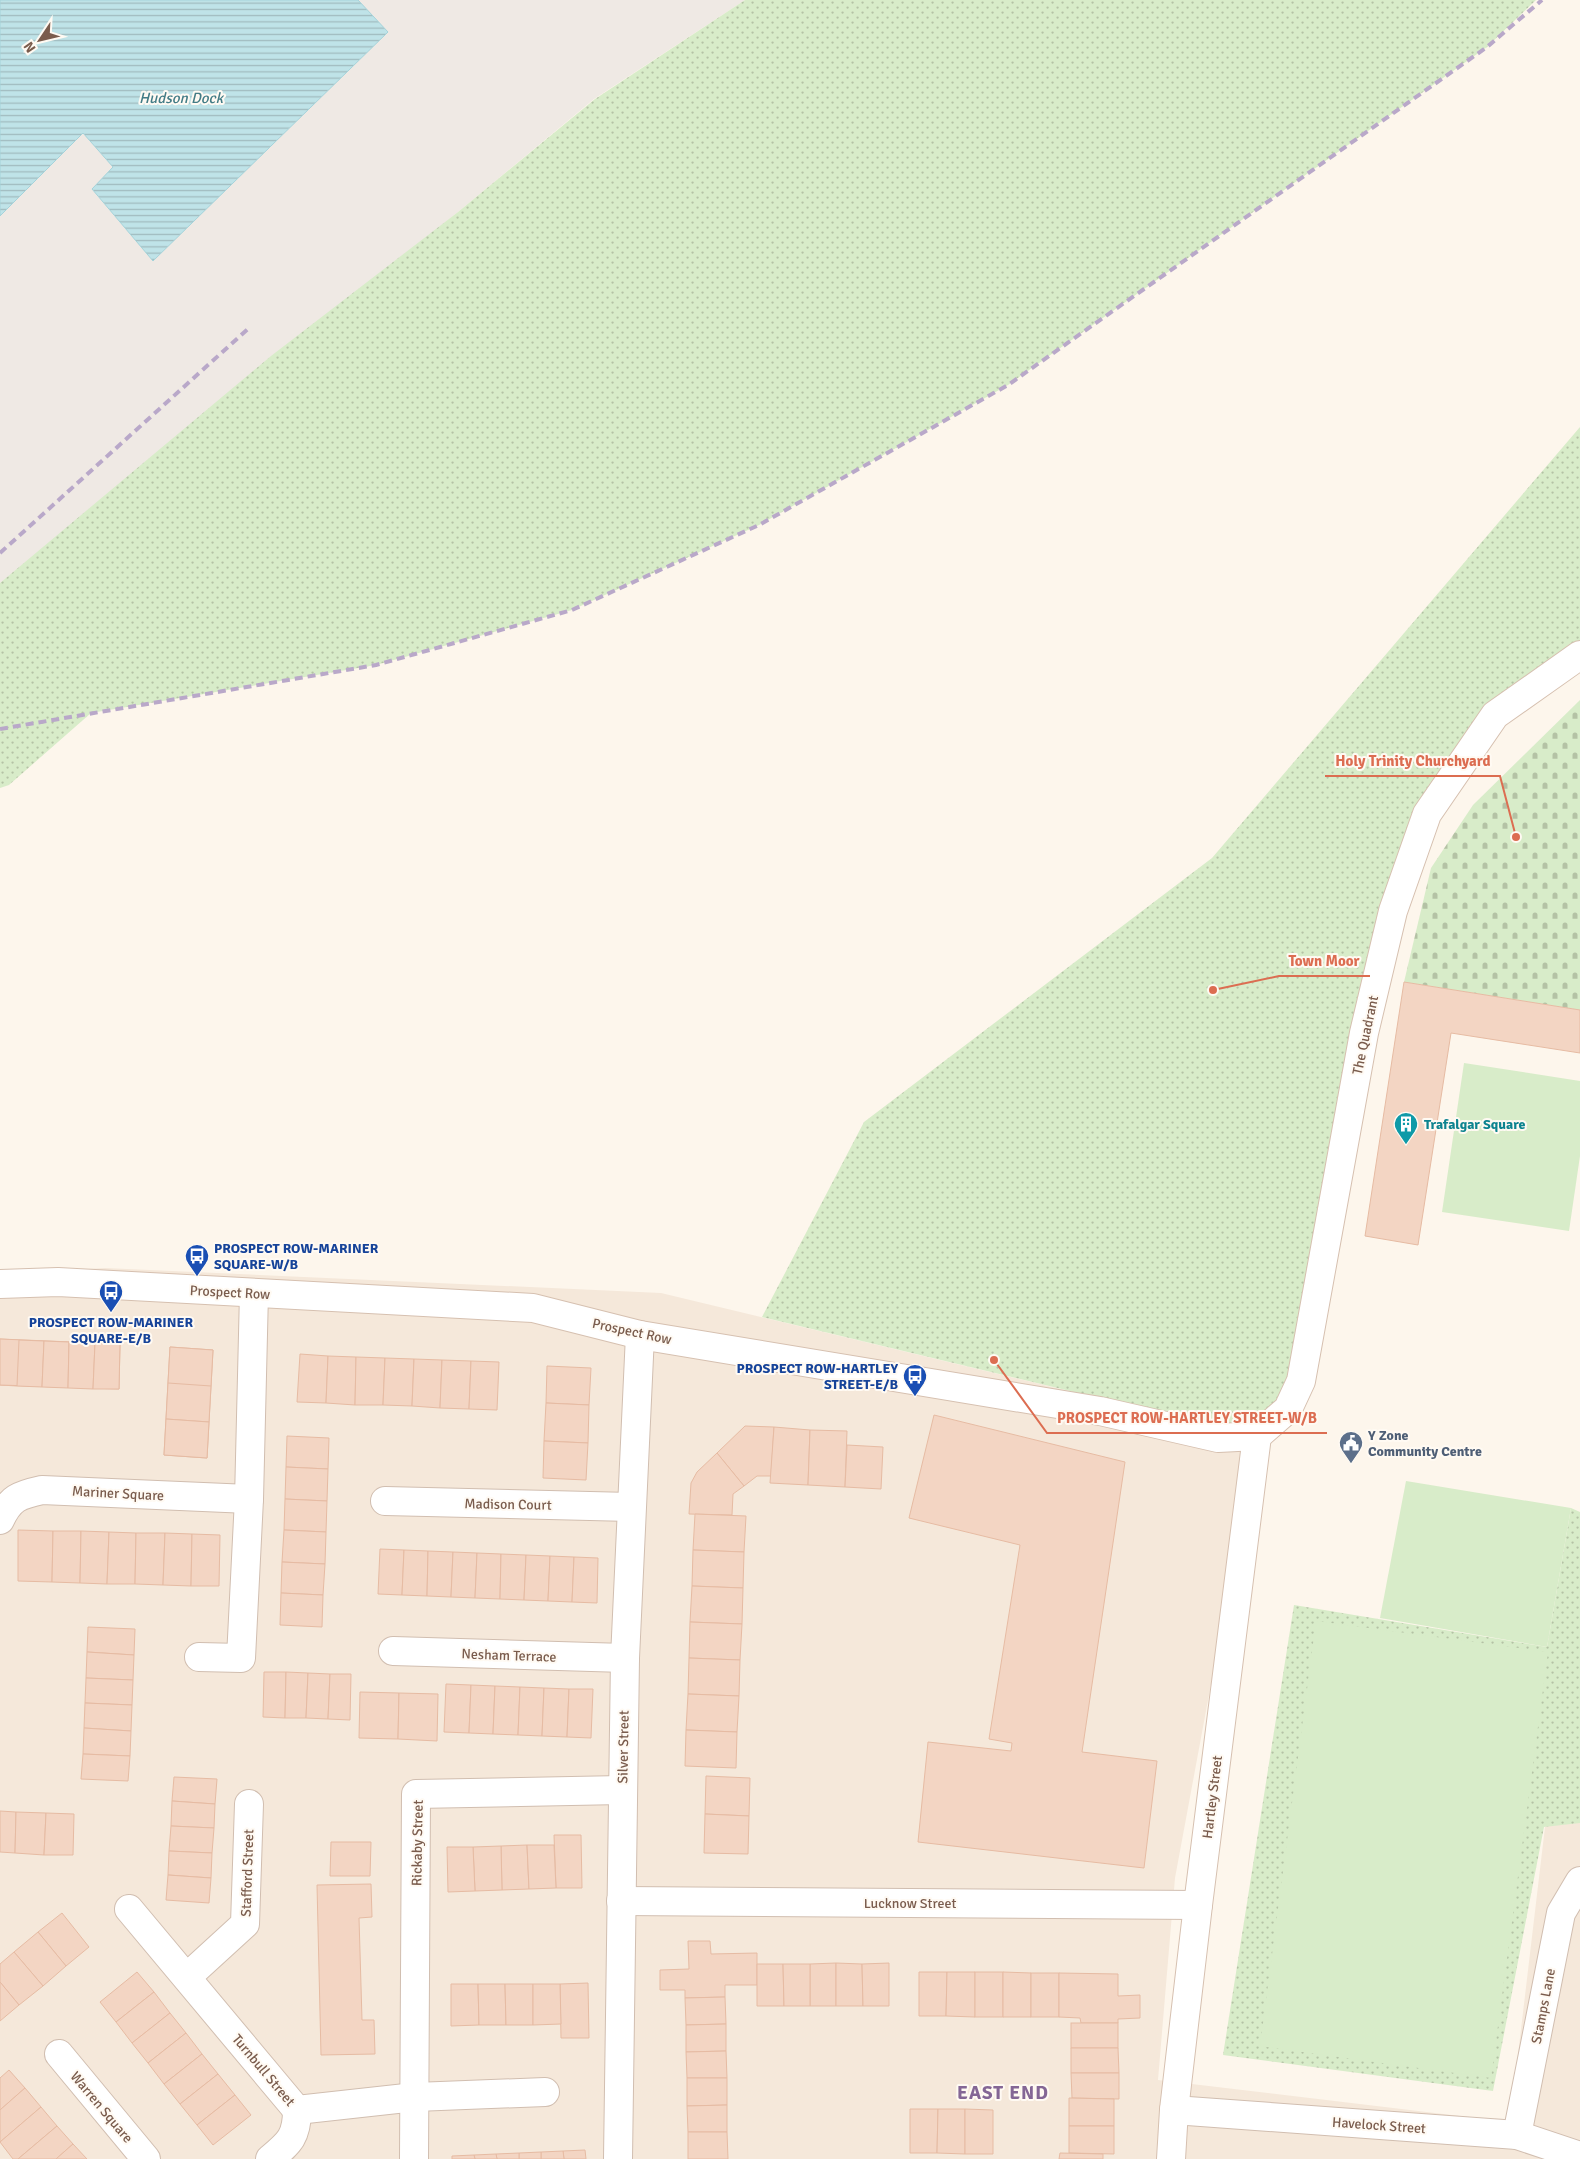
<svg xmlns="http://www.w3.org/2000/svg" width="1580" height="2159" font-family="Signika,sans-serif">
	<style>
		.residential { fill: #f5e8da }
		.industrial { fill: #efe9e4 }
		.grass { fill: url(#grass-dots) }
		.cemetery { fill: url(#cemetery-stones) }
		.garden { fill: #d8ecc9 }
		.water { fill: url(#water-rules); stroke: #a5d3da }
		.building { fill: #f3d5c3; stroke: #e6bba3 }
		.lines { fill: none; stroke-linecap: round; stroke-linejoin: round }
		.street-casing { stroke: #d1beb0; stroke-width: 30 }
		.secondary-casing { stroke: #d6c0b0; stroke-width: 30 }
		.street { stroke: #fff; stroke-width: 28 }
		.secondary { stroke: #fff; stroke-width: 28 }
		.rail { stroke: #b9a8c9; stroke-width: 4; stroke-dasharray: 8 5; stroke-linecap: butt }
		.labels { text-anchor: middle; stroke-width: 4; stroke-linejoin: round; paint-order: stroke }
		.street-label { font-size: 14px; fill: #7a5c4d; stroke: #fffaf3 }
		.culture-label { font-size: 14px; font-weight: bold; fill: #0d838f; stroke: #fffaf3; text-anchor: start }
		.transit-label { font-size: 14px; font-weight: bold; fill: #164399; stroke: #fffaf3; text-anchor: start }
		.service-label { font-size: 14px; font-weight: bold; fill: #4e5e75; stroke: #fffaf3; text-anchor: start }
		.water-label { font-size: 15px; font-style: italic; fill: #437c86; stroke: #fffaf3 }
		.district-label { font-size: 19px; font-weight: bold; letter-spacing: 1px; fill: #846695; stroke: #fffaf3 }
		.leader { fill: none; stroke: #dc6d51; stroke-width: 2 }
		.callout-dot { fill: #dc6d51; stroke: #fffaf3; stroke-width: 2 }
		.callout-label { font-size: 15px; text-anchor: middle; font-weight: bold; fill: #dc6d51; stroke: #fffaf3; stroke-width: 4; stroke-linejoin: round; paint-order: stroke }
	</style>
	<defs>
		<pattern id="grass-dots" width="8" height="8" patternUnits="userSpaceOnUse" patternTransform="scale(1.25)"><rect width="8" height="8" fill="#d8ecc9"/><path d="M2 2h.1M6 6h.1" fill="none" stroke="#b4c2a5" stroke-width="1.8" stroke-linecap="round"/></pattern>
		<pattern id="cemetery-stones" width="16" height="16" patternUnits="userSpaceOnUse" patternTransform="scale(1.25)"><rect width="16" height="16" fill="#d8ecc9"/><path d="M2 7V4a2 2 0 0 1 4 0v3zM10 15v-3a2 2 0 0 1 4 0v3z" fill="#b4c2a5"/></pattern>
		<pattern id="water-rules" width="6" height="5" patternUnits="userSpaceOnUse" patternTransform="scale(1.25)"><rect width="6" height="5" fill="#bfe3e8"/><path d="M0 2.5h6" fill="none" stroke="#a0bbbe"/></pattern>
	</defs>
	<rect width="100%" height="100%" fill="#fdf6ec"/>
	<!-- residential -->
	<path class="residential" d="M105 1268 661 1293 1257 1436 1175 1878 1158 2080 1510 2122 1545 1827 1580 1799V2159H0V1274Z"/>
	<!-- industrial -->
	<path class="industrial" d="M0 0H745L594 99 458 212 0 583Z"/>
	<!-- grass -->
	<g class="grass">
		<path d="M745 0H1536L1487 47 1008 385 759 525 572 610 376 665 91 713 9 785 0 788V583L271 356 458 212 595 99Z"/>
		<path d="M1580 427V655L1495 715 1427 814 1301 1381 1257 1436 762 1317 864 1122 1212 858Z"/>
		<path d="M1571 1508 1580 1512V1823L1544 1827 1493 2091 1223 2055 1294 1605 1547 1647Z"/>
	</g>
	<!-- cemetery -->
	<path class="cemetery" d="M1580 700V1010L1404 982 1431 868 1473 805Z"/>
	<!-- garden -->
	<g class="garden">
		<path d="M1464 1063 1580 1081V1156L1569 1231 1442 1212Z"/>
		<path d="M1406 1481 1571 1508 1547 1647 1380 1618Z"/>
		<path d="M1316 1621 1548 1652 1491 2078 1260 2046Z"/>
	</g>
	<!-- water -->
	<path class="water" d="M0 0H358L388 32 153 261 92 189 113 167 83 133 0 216Z"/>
	<!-- building -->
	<g class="building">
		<path d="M1404 982 1580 1010V1053L1451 1033 1418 1245 1365 1236Z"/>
		<path d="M0 1339 19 1340 17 1386 0 1385Z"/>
		<path d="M0 1339 120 1344 119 1389 0 1385Z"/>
		<path d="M19 1340 44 1341 42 1387 17 1386Z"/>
		<path d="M44 1341 69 1342 68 1388 42 1387Z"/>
		<path d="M69 1342 95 1343 93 1389 68 1388Z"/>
		<path d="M95 1343 120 1344 119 1389H93Z"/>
		<path d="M170 1347 213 1350 211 1386 168 1383Z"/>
		<path d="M170 1347 213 1350 207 1458 164 1455Z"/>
		<path d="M300 1354 328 1356 326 1403 297 1402Z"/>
		<path d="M328 1356 356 1357 355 1405 326 1403Z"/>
		<path d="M356 1357 385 1358 383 1405H355Z"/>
		<path d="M385 1358 414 1359 412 1406 383 1405Z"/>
		<path d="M414 1359 442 1360 440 1408 412 1406Z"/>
		<path d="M442 1360 471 1361 469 1409 440 1408Z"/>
		<path d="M471 1361 499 1362 497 1410 469 1409Z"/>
		<path d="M547 1366 591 1368 589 1405 546 1403Z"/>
		<path d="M168 1383 211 1386 209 1422 166 1419Z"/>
		<path d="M546 1403 589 1405 588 1443 544 1441Z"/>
		<path d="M934 1415 1125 1462 1082 1752 1157 1761 1144 1868 918 1842 928 1742 1011 1751 1012 1743 989 1739 1020 1545 909 1518Z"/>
		<path d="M166 1419 209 1422 207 1458 164 1455Z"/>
		<path d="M745 1426 774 1427 771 1476H757L744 1486 717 1453Z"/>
		<path d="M774 1427 810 1430 808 1485 770 1483Z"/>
		<path d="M810 1430 847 1431 845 1487 808 1485Z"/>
		<path d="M287 1436 329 1438 328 1469 286 1467Z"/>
		<path d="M544 1441 588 1443 586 1480 543 1478Z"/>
		<path d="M847 1445 883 1447 881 1489 845 1487Z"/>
		<path d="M717 1453 744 1486 733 1494 732 1515 689 1514 691 1483 697 1472Z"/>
		<path d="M286 1467 328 1469 327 1501 285 1499Z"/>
		<path d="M285 1499 327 1501 326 1532 284 1530Z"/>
		<path d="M695 1514 746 1516 744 1552 693 1550Z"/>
		<path d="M18 1530 53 1531 52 1582 18 1581Z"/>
		<path d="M284 1530 326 1532 325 1564 282 1562Z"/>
		<path d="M53 1531H81L80 1583 52 1582Z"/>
		<path d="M81 1531 109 1532 107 1584 80 1583Z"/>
		<path d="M109 1532 136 1533 135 1584H107Z"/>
		<path d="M136 1533H165L163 1585 135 1584Z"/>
		<path d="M165 1533 192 1534 191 1586 163 1585Z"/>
		<path d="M192 1534 220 1535 219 1586H191Z"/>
		<path d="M380 1549 404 1550 402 1595 378 1594Z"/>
		<path d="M404 1550 428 1551 427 1596 402 1595Z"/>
		<path d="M693 1550 744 1552 743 1588 692 1586Z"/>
		<path d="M428 1551 453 1552 451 1597 427 1596Z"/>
		<path d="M453 1552 477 1553 475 1598 451 1597Z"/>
		<path d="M477 1553 501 1554 500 1599 475 1598Z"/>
		<path d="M501 1554 526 1555 524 1600 500 1599Z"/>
		<path d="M526 1555 550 1556 548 1601 524 1600Z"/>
		<path d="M550 1556 574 1557 572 1602 548 1601Z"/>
		<path d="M574 1557 598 1558 597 1603 572 1602Z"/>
		<path d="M282 1562 325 1564 323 1595 281 1593Z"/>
		<path d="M692 1586 743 1588 742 1624 690 1622Z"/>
		<path d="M281 1593 323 1595 322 1627 280 1625Z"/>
		<path d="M690 1622 742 1624 740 1660 689 1658Z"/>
		<path d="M88 1627 135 1629 134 1655 87 1652Z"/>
		<path d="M87 1652 134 1655 133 1680 86 1678Z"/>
		<path d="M689 1658 740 1660 739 1696 688 1694Z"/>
		<path d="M264 1672H286L285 1718 263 1717Z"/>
		<path d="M286 1672 308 1673 306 1718H285Z"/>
		<path d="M308 1673 330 1674 328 1719 306 1718Z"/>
		<path d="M330 1674H351L350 1720 328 1719Z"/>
		<path d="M86 1678 133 1680 132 1705 85 1703Z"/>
		<path d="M446 1684 471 1685 469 1733 444 1732Z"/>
		<path d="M471 1685 495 1686 493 1734 469 1733Z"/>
		<path d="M495 1686 520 1687 518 1735 493 1734Z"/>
		<path d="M520 1687 544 1688 542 1736 518 1735Z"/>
		<path d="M544 1688 569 1689 567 1737 542 1736Z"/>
		<path d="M569 1689H593L591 1738 567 1737Z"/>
		<path d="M360 1692 399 1693 398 1739 359 1738Z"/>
		<path d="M399 1693 438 1694 437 1741 398 1739Z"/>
		<path d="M688 1694 739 1696 737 1732 686 1730Z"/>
		<path d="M85 1703 132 1705 131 1731 84 1728Z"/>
		<path d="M84 1728 131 1731 130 1756 83 1754Z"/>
		<path d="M686 1730 737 1732 736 1768 685 1766Z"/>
		<path d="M83 1754 130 1756 128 1781 81 1779Z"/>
		<path d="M706 1776 750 1778 749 1816 705 1814Z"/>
		<path d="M174 1777 217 1779 215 1804 172 1801Z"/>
		<path d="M172 1801 215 1804 214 1828 171 1826Z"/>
		<path d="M0 1811 16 1812 15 1853 0 1852Z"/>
		<path d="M16 1812 46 1813 44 1855 15 1853Z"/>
		<path d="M46 1813 74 1814 73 1855H44Z"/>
		<path d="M705 1814 749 1816 748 1854 704 1853Z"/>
		<path d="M171 1826 214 1828 212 1853 169 1851Z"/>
		<path d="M554 1835H581L582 1888H556Z"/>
		<path d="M331 1842H371L370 1876H330Z"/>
		<path d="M527 1845 529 1889 502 1890 501 1846Z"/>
		<path d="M527 1845H554L556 1888 529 1889Z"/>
		<path d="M501 1846 502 1890 475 1891 473 1847Z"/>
		<path d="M447 1847H473L475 1891 448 1892Z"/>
		<path d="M169 1851 212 1853 211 1878 168 1875Z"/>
		<path d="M168 1875 211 1878 209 1903 166 1900Z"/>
		<path d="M371 1884 372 1917 359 1918 362 2020H374L375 2054 321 2055 317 1885Z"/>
		<path d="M62 1913 89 1947 66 1966 38 1932Z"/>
		<path d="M38 1932 66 1966 43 1986 14 1952Z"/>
		<path d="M688 1941H710L711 1954 757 1953V1985H725V1997L685 1998V1990H660V1970L689 1969Z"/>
		<path d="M14 1952 43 1986 19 2005 0 1982V1964Z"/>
		<path d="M836 1963V2006H810V1964Z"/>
		<path d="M836 1963 862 1964 863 2006H836Z"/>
		<path d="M889 1963V2006H863L862 1964Z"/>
		<path d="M757 1964H783L784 2006H757Z"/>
		<path d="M783 1964H810V2006H784Z"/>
		<path d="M137 1972 154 1992 116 2022 100 2002Z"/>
		<path d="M919 1972H947L946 2016H919Z"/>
		<path d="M947 1972H975V2017L946 2016Z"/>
		<rect x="975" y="1972" width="28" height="45"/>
		<path d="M1003 1972 1031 1973V2017H1003Z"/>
		<rect x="1031" y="1973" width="28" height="44"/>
		<path d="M1059 1973 1118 1974V1996L1140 1995V2018L1118 2019V2023H1081L1080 2018 1059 2017Z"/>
		<path d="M0 1982 19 2005 0 2021Z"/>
		<path d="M588 1983 589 2038H561L560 1984Z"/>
		<path d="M451 1984H478L479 2025 451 2026Z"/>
		<path d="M478 1984H505L506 2025H479Z"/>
		<path d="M505 1984H533V2025H506Z"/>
		<path d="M533 1984H560L561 2024 533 2025Z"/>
		<path d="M154 1992 170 2013 132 2043 116 2022Z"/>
		<path d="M725 1997 726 2024 686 2025 685 1998Z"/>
		<path d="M170 2013 186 2033 148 2063 132 2043Z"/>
		<rect x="1071" y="2023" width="47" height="25"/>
		<path d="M726 2024V2051L686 2052V2025Z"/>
		<path d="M186 2033 202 2054 164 2084 148 2063Z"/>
		<path d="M1071 2048H1118L1119 2073H1071Z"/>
		<path d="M726 2051 727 2078H687L686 2052Z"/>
		<path d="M202 2054 218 2074 180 2104 164 2084Z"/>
		<path d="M9 2070 25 2088 0 2110V2078Z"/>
		<path d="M1071 2073H1119V2099L1072 2098Z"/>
		<path d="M218 2074 235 2095 197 2125 180 2104Z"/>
		<path d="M687 2078H727V2105L687 2106Z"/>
		<path d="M25 2088 41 2107 0 2142V2110Z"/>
		<path d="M235 2095 251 2115 213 2145 197 2125Z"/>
		<path d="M1069 2098 1114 2099V2126H1069Z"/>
		<path d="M727 2105V2132H688L687 2106Z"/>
		<path d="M41 2107 57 2126 18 2159H13L0 2142Z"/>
		<path d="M910 2109H938L937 2153H910Z"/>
		<path d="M938 2109H965V2154L937 2153Z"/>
		<path d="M965 2109 993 2110V2154H965Z"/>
		<path d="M57 2126 73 2144 56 2159H18Z"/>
		<path d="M1069 2126H1114V2154L1069 2153Z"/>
		<path d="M688 2132H727L728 2159H688Z"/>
		<path d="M73 2144 87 2159H56Z"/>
		<path d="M585 2150 586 2159H564L563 2151Z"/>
		<path d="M563 2151 564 2159H541V2152Z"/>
		<path d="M541 2152V2159H519V2153Z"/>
		<path d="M519 2153V2159H497L496 2154Z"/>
		<path d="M1060 2153 1103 2154V2159H1059Z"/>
		<path d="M496 2154 497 2159H475L474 2155Z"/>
		<path d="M474 2155 475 2159H452V2156Z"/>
	</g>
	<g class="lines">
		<!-- street casing -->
		<g class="street-casing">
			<g id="street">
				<path d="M385 1501 631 1507"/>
				<path d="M0 1520C10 1498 19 1495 42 1490L249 1499"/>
				<path d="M393 1651 625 1658"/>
				<path d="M199 1657 241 1658 249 1499 254 1293"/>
				<path d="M621 1901 1198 1905"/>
				<path d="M129 1909 297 2110 415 2097 545 2092"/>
				<path d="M187 1977 245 1924 249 1804"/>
				<path d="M59 2054 146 2159"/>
				<path d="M1174 2110 1517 2135 1580 2156"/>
				<path d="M1517 2135 1561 1913 1580 1881"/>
				<path d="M270 2159C289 2143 297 2137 297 2110"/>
				<path d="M414 2159 416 1794 622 1790"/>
				<path d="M618 2159 625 1658 640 1335"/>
			</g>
		</g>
		<!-- secondary casing -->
		<g class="secondary-casing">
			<g id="secondary">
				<path d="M0 1284 58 1282 533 1308 640 1335 1100 1411 1218 1438 1257 1436"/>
				<path d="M1257 1436 1288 1409 1301 1381 1364 1033 1393 911 1427 814 1495 715 1580 655"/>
				<path d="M1171 2159 1174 2110 1198 1905 1257 1436"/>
			</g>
		</g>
		<!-- street -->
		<use href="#street" class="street"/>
		<!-- secondary -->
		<use href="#secondary" class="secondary"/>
		<!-- rail -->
		<g class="rail">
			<path d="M0 553 249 328"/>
			<path d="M0 729 376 665 572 610 759 525 1008 385 1487 47 1542 0"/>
		</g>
	</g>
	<!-- icons -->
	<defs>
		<g id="building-pin" transform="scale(1.25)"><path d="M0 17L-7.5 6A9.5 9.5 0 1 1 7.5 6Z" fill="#0f9aa8" stroke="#fffaf3"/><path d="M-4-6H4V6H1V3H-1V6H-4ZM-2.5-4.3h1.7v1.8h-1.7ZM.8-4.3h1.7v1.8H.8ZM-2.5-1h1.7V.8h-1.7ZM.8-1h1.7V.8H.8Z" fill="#fff"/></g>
		<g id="bus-pin" transform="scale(1.25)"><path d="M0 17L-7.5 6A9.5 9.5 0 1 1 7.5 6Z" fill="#1a4fb4" stroke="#fffaf3"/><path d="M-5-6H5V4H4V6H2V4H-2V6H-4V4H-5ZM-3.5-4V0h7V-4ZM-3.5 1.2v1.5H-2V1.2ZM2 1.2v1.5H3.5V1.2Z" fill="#fff"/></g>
		<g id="civic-pin" transform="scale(1.25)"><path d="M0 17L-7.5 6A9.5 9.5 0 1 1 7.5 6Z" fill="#5c6f8a" stroke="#fffaf3"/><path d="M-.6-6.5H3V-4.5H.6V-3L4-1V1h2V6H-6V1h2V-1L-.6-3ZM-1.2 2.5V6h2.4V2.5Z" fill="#fff"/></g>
	</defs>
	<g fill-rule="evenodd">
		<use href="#building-pin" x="1406" y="1124"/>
		<use href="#bus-pin" x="197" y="1256"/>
		<use href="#bus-pin" x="111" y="1292"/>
		<use href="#bus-pin" x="915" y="1376"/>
		<use href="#civic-pin" x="1351" y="1443"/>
	</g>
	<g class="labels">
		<!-- street labels -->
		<g class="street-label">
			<text transform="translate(1365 1035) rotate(-78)" y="5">The Quadrant</text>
			<text transform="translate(230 1292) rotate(3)" y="5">Prospect Row</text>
			<text transform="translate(632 1331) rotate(12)" y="5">Prospect Row</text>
			<text transform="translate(118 1493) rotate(3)" y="5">Mariner Square</text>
			<text transform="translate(508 1504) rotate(1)" y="5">Madison Court</text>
			<text transform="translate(509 1655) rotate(2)" y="5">Nesham Terrace</text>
			<text transform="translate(623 1747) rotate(-89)" y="5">Silver Street</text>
			<text transform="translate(1212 1797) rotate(-83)" y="5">Hartley Street</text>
			<text transform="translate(417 1843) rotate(-89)" y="5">Rickaby Street</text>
			<text transform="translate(247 1873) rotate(-88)" y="5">Stafford Street</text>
			<text x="910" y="1908">Lucknow Street</text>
			<text transform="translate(1543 2006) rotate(-79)" y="5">Stamps Lane</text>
			<text transform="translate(264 2070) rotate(50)" y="5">Turnbull Street</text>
			<text transform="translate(102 2107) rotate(50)" y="5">Warren Square</text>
			<text transform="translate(1379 2125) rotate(4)" y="5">Havelock Street</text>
		</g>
		<!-- culture labels -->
		<g class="culture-label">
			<text x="1424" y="1129">Trafalgar Square</text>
		</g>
		<!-- transit labels -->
		<g class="transit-label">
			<text x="214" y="1253">PROSPECT ROW-MARINER<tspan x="214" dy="16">SQUARE-W/B</tspan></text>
			<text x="111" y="1327" text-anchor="middle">PROSPECT ROW-MARINER<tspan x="111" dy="16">SQUARE-E/B</tspan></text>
			<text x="898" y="1373" text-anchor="end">PROSPECT ROW-HARTLEY<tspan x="898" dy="16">STREET-E/B</tspan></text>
		</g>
		<!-- service labels -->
		<g class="service-label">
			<text x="1368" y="1440">Y Zone<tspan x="1368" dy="16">Community Centre</tspan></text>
		</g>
		<!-- water labels -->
		<g class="water-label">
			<text x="181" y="103">Hudson Dock</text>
		</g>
		<!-- district labels -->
		<g class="district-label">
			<text x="1003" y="2099">EAST END</text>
		</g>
	</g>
	<!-- callouts -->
	<path class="leader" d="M1516 837L1500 776H1325M1213 990L1279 976H1370M994 1360L1047 1433H1327"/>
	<g class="callout-dot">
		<circle cx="1516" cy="837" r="5"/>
		<circle cx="1213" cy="990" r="5"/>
		<circle cx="994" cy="1360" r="5"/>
	</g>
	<g class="callout-label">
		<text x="1413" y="766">Holy Trinity Churchyard</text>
		<text x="1324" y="966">Town Moor</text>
		<text x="1187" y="1423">PROSPECT ROW-HARTLEY STREET-W/B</text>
	</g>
	<!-- north arrow -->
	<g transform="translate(40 40) rotate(235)" stroke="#fffaf3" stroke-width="4" paint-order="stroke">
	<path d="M0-4L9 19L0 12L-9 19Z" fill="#7a5c4d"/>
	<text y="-8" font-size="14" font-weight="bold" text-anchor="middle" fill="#7a5c4d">N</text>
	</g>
</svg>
